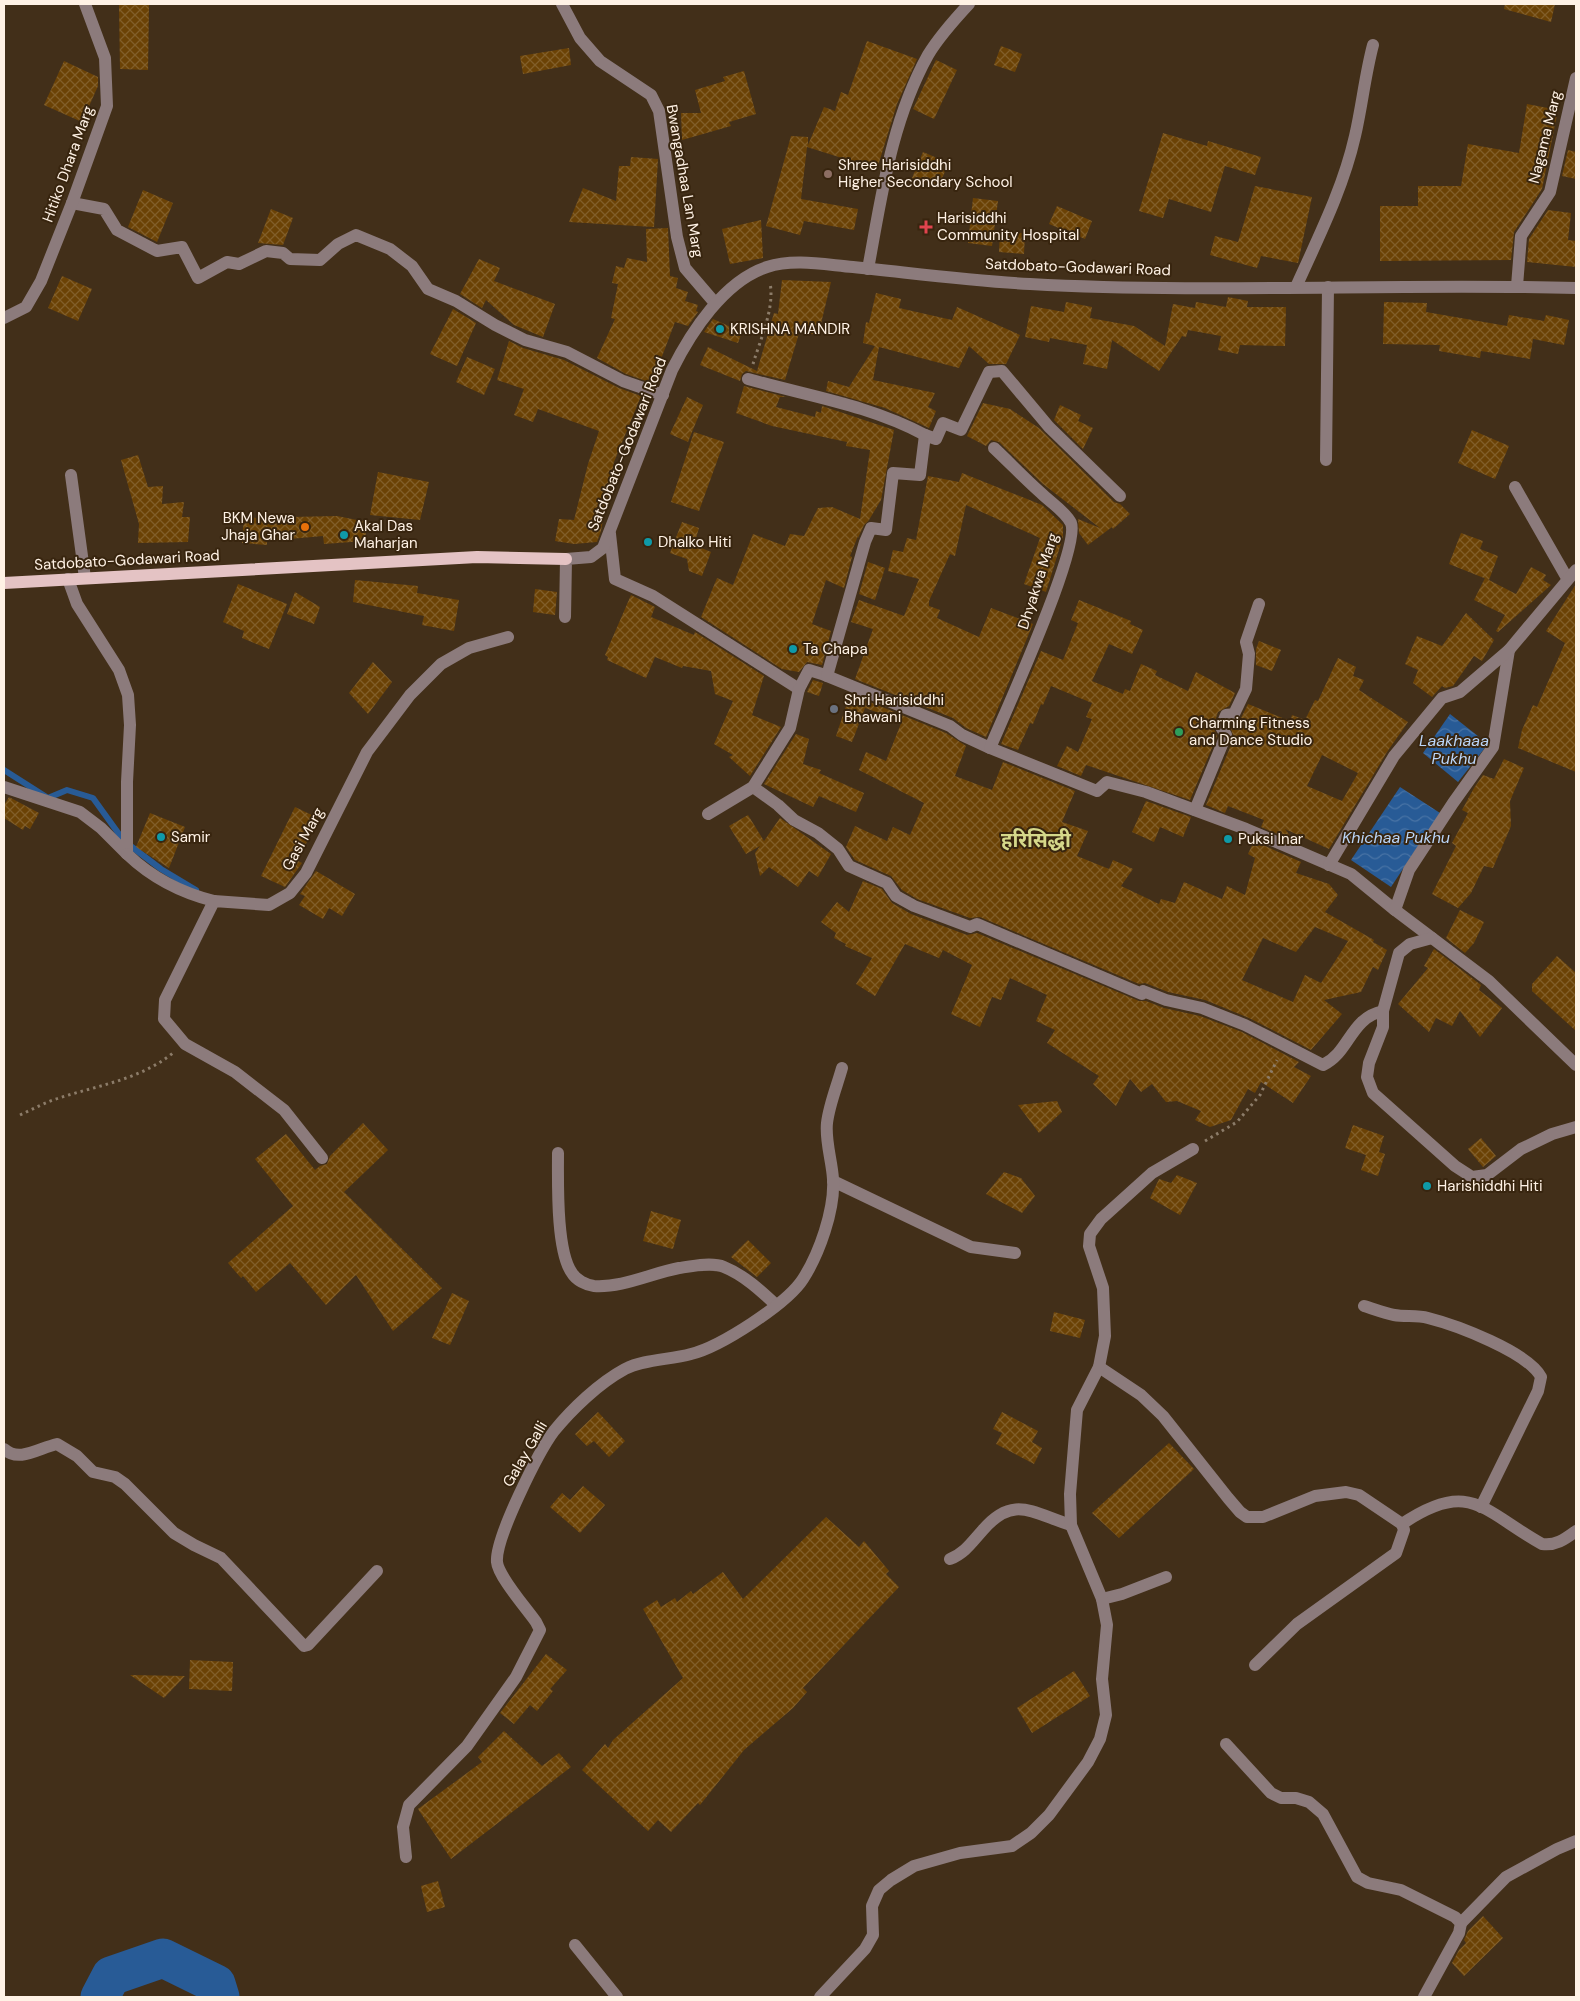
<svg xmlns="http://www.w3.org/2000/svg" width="1580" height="2001" font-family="'DM Sans','Noto Sans Devanagari',sans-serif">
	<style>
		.water { fill: url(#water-waves) }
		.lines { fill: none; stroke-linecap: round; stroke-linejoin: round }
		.stream { stroke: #285b96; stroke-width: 6 }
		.river { stroke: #285b96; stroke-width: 39 }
		.building { fill: url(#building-cross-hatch); fill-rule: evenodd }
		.path { stroke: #8c7c69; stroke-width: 3; stroke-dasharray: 2.5 4; stroke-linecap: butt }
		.minor { stroke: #8c7b7c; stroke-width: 12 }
		.major { stroke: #e4c3c4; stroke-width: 12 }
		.education-dot { fill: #8d6e63; stroke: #38250f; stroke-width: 2 }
		.health-dot { fill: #e0444e; stroke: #38250f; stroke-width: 2 }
		.culture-dot { fill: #0f9aa8; stroke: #38250f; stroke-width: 2 }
		.food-dot { fill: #e8710a; stroke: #38250f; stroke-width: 2 }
		.worship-dot { fill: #6b7280; stroke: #38250f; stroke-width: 2 }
		.leisure-dot { fill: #2e9e5b; stroke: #38250f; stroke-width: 2 }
		.labels { text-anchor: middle; stroke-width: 4; stroke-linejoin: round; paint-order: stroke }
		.street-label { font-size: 15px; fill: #fff2e5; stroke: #38250f }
		.poi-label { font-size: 15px; fill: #fff2e5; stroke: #38250f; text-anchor: start }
		.water-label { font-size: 16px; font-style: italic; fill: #bbd6f9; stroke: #38250f }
		.district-label { font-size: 20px; font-weight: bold; fill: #d5d88a; stroke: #38250f }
	</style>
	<defs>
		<pattern id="water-waves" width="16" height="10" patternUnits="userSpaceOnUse" patternTransform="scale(1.25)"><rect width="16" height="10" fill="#285b96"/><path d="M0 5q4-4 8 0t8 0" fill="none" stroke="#4873a5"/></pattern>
		<pattern id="building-cross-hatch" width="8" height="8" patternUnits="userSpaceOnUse" patternTransform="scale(1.25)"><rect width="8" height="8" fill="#6b4205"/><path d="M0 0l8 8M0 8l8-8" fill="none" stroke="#815e29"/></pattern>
	</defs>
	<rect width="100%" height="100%" fill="#422f19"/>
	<!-- water -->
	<g class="water">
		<path d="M1450 714 1488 744 1458 782 1423 753Z"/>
		<path d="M1400 787 1440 813 1391 887 1351 860Z"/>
	</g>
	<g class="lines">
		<!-- stream -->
		<path class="stream" d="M4 770 48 798 67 790 93 798 124 841 161 869 196 890"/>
		<!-- river -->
		<path class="river" d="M100 1997 111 1976 163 1958 216 1984 220 1997"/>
	</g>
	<!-- building -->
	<g class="building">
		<path d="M119 4H149L148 70 120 69Z"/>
		<path d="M1505 4H1555L1551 22 1504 9Z"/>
		<path d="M867 41 917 59 897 104 877 169 807 147 801 199 858 209 854 230 804 221 800 235 766 226 791 136 808 137V145L824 107 835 111 841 92 848 95Z"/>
		<path d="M1001 46 1022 54 1015 72 994 65Z"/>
		<path d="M569 48 571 65 523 74 520 56Z"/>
		<path d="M936 60 957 70 934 119 913 109Z"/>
		<path d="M64 61 98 77V86L82 122 44 105Z"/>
		<path d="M744 71 756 114 729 122 731 126 682 140 681 113H701L695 90 725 81 723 77Z"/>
		<path d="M1527 104 1558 110 1542 189 1514 232 1511 260 1380 261V206H1418V186H1461L1468 144 1519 153Z"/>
		<path d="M1163 133 1207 146 1208 141 1261 157 1255 175 1225 166 1211 212 1169 199 1163 218 1139 211Z"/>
		<path d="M1568 150 1576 152V179L1562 176Z"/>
		<path d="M923 152 949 163 937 189 912 178Z"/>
		<path d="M631 157 658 159 654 227 569 222 583 188 616 201 619 166H630Z"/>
		<path d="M1255 186 1312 197 1298 263 1261 256 1257 268 1210 255 1215 236 1238 242Z"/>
		<path d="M143 190 173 203 157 242 128 227Z"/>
		<path d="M973 198 998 201 992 246 968 243Z"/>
		<path d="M1057 206 1092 221 1085 239 1049 224Z"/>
		<path d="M271 209 293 218 283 245 258 243Z"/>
		<path d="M1548 210 1571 213 1568 240 1576 241V267L1527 262 1529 239Z"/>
		<path d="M761 220 763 258 730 264 722 229Z"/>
		<path d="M668 228 670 276 678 278 676 288 688 292 685 301 698 305 696 311 698 312 688 326 675 322 652 383 626 374 597 358 615 319 611 318 618 284 612 283 616 266 624 268 627 258 647 262 646 229Z"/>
		<path d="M1000 232 1025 233 1024 254 999 252Z"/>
		<path d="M479 259 500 268 494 281 555 304 543 337 514 325 486 300 482 308 460 294Z"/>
		<path d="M62 276 92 289 78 321 48 308Z"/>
		<path d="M782 280 831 282 818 336 800 330 785 380 746 371 742 374 740 381 700 365 708 347 757 371 774 313 778 314Z"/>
		<path d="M876 293 901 299 899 308 952 320 957 307 1020 335 1006 364H989L969 346 959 368 879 347 873 380 935 393 928 407 936 411 929 428 885 408 826 391 828 381 849 387 875 346 863 343 866 322 869 323Z"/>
		<path d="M1228 297 1248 301 1247 307H1286L1285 346 1240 345 1238 354 1218 350 1221 336 1188 330 1186 337 1182 336 1159 371 1112 340 1107 369 1083 364 1087 345 1050 338 1049 342 1025 337 1031 306 1064 312 1066 302 1092 307 1090 318 1134 326 1165 346 1173 304 1195 308 1196 302 1226 307Z"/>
		<path d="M1384 302 1427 303 1426 312 1507 326 1509 315 1544 321 1546 315 1569 320 1564 345 1533 339 1530 359 1481 351 1480 358 1439 351 1440 345 1383 344Z"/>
		<path d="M453 309 476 323 457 366 430 354Z"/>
		<path d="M713 319 742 332 738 343 704 332Z"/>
		<path d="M509 341 523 348 564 360 619 388 641 396 614 462 601 531 597 542 574 544 555 541 559 519 574 520 588 464 599 431 538 409 533 422 514 415 524 389 497 380Z"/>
		<path d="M467 357 495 369 484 395 456 382Z"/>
		<path d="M744 386 786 397H780L776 407 815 417 816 411 821 413 822 406 894 430 881 500 869 520 864 525 858 538V536L850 556 852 557 844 588 826 580 812 624 831 631 822 665 807 662 799 672 782 669 701 617 717 578 733 585 753 534 785 546 790 534 804 536 818 508 832 507 860 519 870 450 846 446 847 442 772 426 736 413Z"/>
		<path d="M687 397 703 405 688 442 670 434Z"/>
		<path d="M983 403 1010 409 1039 428 1114 502 1120 504 1130 514 1113 529 1112 527 1088 545 1079 533 1078 519 1100 528 1043 484 999 442 991 440 986 446 967 436Z"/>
		<path d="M1060 405 1081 415 1078 421 1093 428 1083 449 1054 420Z"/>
		<path d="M1472 430 1509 446 1495 479 1458 463Z"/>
		<path d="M694 432 724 442 699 511 671 502Z"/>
		<path d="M138 455 148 487 163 486 162 504 184 502 182 517H190L188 542 138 543 139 524 121 460Z"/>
		<path d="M378 472 429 482 420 520 370 515Z"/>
		<path d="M962 473 1042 505 1063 525V537L1046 592 1024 584 1040 538 966 505 955 556 950 554 929 601V606L940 610 937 618 979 637 991 608 1033 624 986 737 966 728 953 718 855 679 873 629 851 622 859 600 904 616 919 579 888 571 893 550 903 552 907 538 916 540 928 476 959 482Z"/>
		<path d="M337 516 367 522 365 541 324 544 323 536 267 541V545L242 543 244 517 291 520V517Z"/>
		<path d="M682 522 699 528 696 538 701 540 699 547 711 552 702 576 689 571 687 559 670 553Z"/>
		<path d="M1461 533 1483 541 1480 549 1498 556 1489 580 1449 564Z"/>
		<path d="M868 562 885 568 875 600 859 594Z"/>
		<path d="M1531 567 1546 575 1543 580 1551 585 1498 632 1496 631 1505 615 1474 600 1485 578 1516 594Z"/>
		<path d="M355 580 418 586 417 593 459 600 454 631 422 625 424 616 353 602Z"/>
		<path d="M238 584 287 604 269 649 242 638 244 631 223 622Z"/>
		<path d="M1576 584V772L1518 748 1522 730 1533 705 1537 707 1565 643 1546 631Z"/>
		<path d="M535 589 557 592 555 615 533 612Z"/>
		<path d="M295 592 320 607 314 624 287 614Z"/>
		<path d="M631 595 655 607 651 617 694 635 695 632 764 676 752 715 781 727 750 776 729 757 733 755 714 744 733 701 715 694 711 671 683 666 682 668 655 657 646 678 607 660 608 657 605 655Z"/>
		<path d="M1079 600 1131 621 1130 624 1143 630 1132 654 1109 644 1092 681 1123 694 1125 689 1130 691 1141 664 1157 671 1155 675 1188 691 1196 672 1235 693 1229 706 1218 712 1213 727 1217 736 1190 800 1086 765 1081 776 1057 766 1067 746 1078 752 1092 719 1086 717 1092 703 1051 686 1043 705 1041 704 1033 724 1030 723 1018 750 1001 744 1041 651 1063 660 1078 623 1071 620Z"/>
		<path d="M1466 613 1494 640 1482 661 1474 656 1453 686 1445 688 1442 686 1432 697 1413 683 1418 670 1405 664 1417 636 1442 646Z"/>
		<path d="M1259 641 1281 650 1272 671 1256 665V649Z"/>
		<path d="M1338 658 1356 667 1353 676 1364 680 1359 690 1408 722 1387 752 1329 849 1285 829 1294 841 1261 827 1264 820 1228 806 1225 813 1206 805 1234 738 1230 726 1232 722 1241 718 1248 704 1290 721 1292 715 1305 720 1315 700 1318 701ZM1322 755 1358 773 1342 801 1307 786Z"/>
		<path d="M373 662 392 682 368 714 349 693Z"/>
		<path d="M813 680 823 683 819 696 807 692Z"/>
		<path d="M850 694 946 733 966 746 955 776 992 790 1003 762 1075 791 1062 822 1088 831 1077 856 1109 869 1113 860 1133 869 1121 886 1159 904 1161 899 1175 903 1184 882 1222 899 1227 886 1245 895 1255 858 1248 854 1254 841 1301 862 1296 873 1329 884 1338 895 1325 912 1374 940 1373 942 1387 950 1378 970 1373 967 1361 992 1324 1000 1342 1014 1311 1050 1249 1018 1205 1000 1168 992 1145 983 1139 984 980 917 970 918 917 899 902 890 891 876 855 860 846 847 855 826 887 841 893 827 910 835 924 803 859 770 866 752 886 761 902 721 865 708 852 742 836 736ZM1315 927 1348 941 1321 983 1305 975 1293 1002 1242 980 1263 938 1296 952Z"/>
		<path d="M796 734 809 739 803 764 821 770 819 773 864 793 856 812 819 796 813 807 764 784Z"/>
		<path d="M1504 759 1524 768 1510 801 1511 826 1493 868 1484 866 1471 893 1458 908 1432 894 1456 846 1452 843 1468 813 1462 810 1474 788 1483 775 1494 779Z"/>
		<path d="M9 797 39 813 30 829 25 826 23 830 4 818V805Z"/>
		<path d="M1146 801 1191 817 1183 837 1160 827 1154 842 1132 832Z"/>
		<path d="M295 807 318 818 298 861 302 863 285 887 261 876Z"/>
		<path d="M150 813 185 827 169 868 136 847Z"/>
		<path d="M748 815 764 841 780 818 831 854 818 877 809 871 798 887 769 867 760 876 755 853 760 846 746 854 729 826Z"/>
		<path d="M316 871 355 894 342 916 329 908 323 919 299 905 305 896 300 894Z"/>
		<path d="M863 881 882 889 892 903 911 914 967 935 977 933 1139 1001H1146L1164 1008 1200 1016 1242 1032 1299 1062 1294 1067 1311 1076 1293 1103 1261 1082 1255 1093 1248 1089 1231 1120 1210 1127 1195 1120 1201 1111 1177 1101 1166 1102 1152 1084 1141 1092 1130 1079 1116 1106 1093 1084 1099 1076 1047 1043 1055 1030 1036 1021 1047 995 1010 978 1001 1000 992 997 980 1027 951 1014 972 965 943 950 939 958 905 944 875 996 856 984 872 958 845 946 846 944 834 938 836 933 821 922 837 902 849 912Z"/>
		<path d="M1460 910 1484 922 1474 943 1465 953 1446 938Z"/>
		<path d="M1434 949 1481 985 1479 990 1502 1008 1480 1037 1460 1011 1452 1026 1436 1018 1429 1032 1398 1004 1428 968 1424 966Z"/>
		<path d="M1557 956 1576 973V1031L1532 991V984Z"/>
		<path d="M1057 1101 1062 1112 1039 1133 1018 1105Z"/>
		<path d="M363 1123 388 1150 344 1192 442 1288 393 1331 356 1275 326 1305 290 1263 256 1292 243 1276 241 1278 228 1263 293 1206 255 1159 286 1134 315 1170 320 1166 327 1164 330 1156Z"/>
		<path d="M1353 1125 1384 1136 1379 1152 1385 1154 1378 1176 1361 1170 1366 1155 1345 1148Z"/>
		<path d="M1481 1138 1496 1156 1483 1167 1468 1149Z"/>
		<path d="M1004 1172 1021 1178 1035 1196 1022 1213 986 1194Z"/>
		<path d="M1177 1175 1197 1183 1180 1215 1150 1198 1159 1179 1171 1183Z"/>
		<path d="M651 1211 681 1220 673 1249 643 1241Z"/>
		<path d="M748 1240 771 1263 757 1277 731 1257Z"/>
		<path d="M452 1293 469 1301 450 1345 432 1338Z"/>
		<path d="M1054 1312 1085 1320 1080 1338 1050 1331Z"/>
		<path d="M598 1412 625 1441 609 1457 594 1441 587 1446 575 1434Z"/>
		<path d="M1002 1412 1038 1431 1032 1442 1042 1448 1034 1464 996 1444 1002 1433 993 1429Z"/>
		<path d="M1169 1443 1194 1469 1119 1538 1092 1513Z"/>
		<path d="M583 1486 605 1505 580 1533 550 1507 562 1493 570 1500Z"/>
		<path d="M826 1517 859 1547 864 1541 889 1571 886 1574 899 1587 803 1688 807 1692 793 1708 744 1750 700 1805 698 1803 671 1832 658 1820 648 1831 582 1770 605 1744 608 1748 613 1740 683 1678 643 1609 657 1600 661 1607 675 1598 677 1602 691 1591 693 1594 723 1572 743 1599Z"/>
		<path d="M546 1654 567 1670 550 1689 553 1691 537 1711 530 1705 514 1724 500 1713Z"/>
		<path d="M190 1660 233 1662 232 1691 189 1689Z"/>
		<path d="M1074 1671 1090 1696 1032 1733 1017 1708Z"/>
		<path d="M130 1675 185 1676 164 1698Z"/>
		<path d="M504 1731 542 1766 559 1753 571 1767 451 1859 418 1809 482 1762 478 1757Z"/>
		<path d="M438 1881 445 1907 427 1912 421 1886Z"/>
		<path d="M1483 1916 1503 1938 1464 1976 1452 1963 1459 1950 1466 1943 1464 1940 1468 1931Z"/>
	</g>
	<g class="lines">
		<!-- path -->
		<g class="path">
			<path d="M753 364C760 340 775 308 770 283"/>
			<path d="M20 1115C33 1109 46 1102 59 1098 99 1085 139 1080 173 1053"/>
			<path d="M1205 1141 1237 1122 1260 1095 1277 1060"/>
		</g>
		<!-- minor -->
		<g class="minor">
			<path d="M562 4 580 38 600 61 651 95 659 111 677 237 685 268 715 303"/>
			<path d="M72 203 104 209 117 230 157 251 182 247 198 278 227 262 239 264 266 251 283 253 290 259 320 260 338 244 356 235 390 249 412 266 428 289 456 301 495 325 525 340 567 352 623 381 663 395"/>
			<path d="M868 269C882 194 891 122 928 55 939 37 955 19 969 4"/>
			<path d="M1517 286 1521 236 1550 192 1576 78"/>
			<path d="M1296 287C1318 238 1343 189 1355 136 1362 106 1365 75 1373 45"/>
			<path d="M4 318 26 307 41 281 72 203 107 106 105 58 85 4"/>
			<path d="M748 379C808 396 869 405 925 435"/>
			<path d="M1326 460 1328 287"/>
			<path d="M71 475 85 578"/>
			<path d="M1515 487 1567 578"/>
			<path d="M610 534 615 579 653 596 799 689 809 670 822 674 950 726 962 735 990 748 1097 791 1107 782 1146 792 1246 829 1351 874 1395 910"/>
			<path d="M565 617 566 559 591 557 603 548 672 370C691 332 724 281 767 267 794 258 827 265 853 267 912 273 971 281 1030 284 1212 294 1394 283 1576 288"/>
			<path d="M1509 650 1493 747 1453 803 1409 870 1395 910 1489 981 1576 1065"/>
			<path d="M827 676 865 542 871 528 886 530 893 473 920 475 925 435 936 439 943 423 961 430 989 372 1002 371 1049 427 1120 496"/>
			<path d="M990 748C1004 715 1081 547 1071 523 1065 511 1050 502 1041 493 1025 479 1010 463 994 448"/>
			<path d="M4 787 80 812 101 828 127 854V782L130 725 128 695 119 670 77 604 68 579"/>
			<path d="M753 787 778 805 794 820 818 833 838 849 849 866 887 883 896 896 914 906 970 927 977 924 1142 994 1143 991 1166 1000 1202 1008 1245 1025 1323 1065C1350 1052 1350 1018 1383 1011"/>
			<path d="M1195 810 1226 735 1221 727 1226 715 1234 714 1246 689 1249 654 1246 642 1259 604"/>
			<path d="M708 814 753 787 790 728 799 689"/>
			<path d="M127 854C151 877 182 893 214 901"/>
			<path d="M1329 865 1394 756 1442 698 1460 692 1509 650 1576 570"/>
			<path d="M1432 938 1410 944 1399 953 1383 1011V1027L1369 1063 1367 1077 1373 1093 1455 1166 1472 1177 1487 1175 1521 1149 1552 1134 1576 1127"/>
			<path d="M558 1153C558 1181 556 1251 572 1273 576 1280 586 1285 594 1286 622 1288 652 1273 679 1268 692 1266 712 1262 724 1267 744 1275 761 1291 776 1305"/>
			<path d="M322 1158 284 1110 235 1072 185 1044 164 1019 165 1000 214 901 269 905 290 893 306 873 367 752 410 695 441 664 469 648 508 637"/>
			<path d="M833 1181 971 1247 1015 1253"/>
			<path d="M1364 1306C1374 1309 1384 1313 1394 1315 1405 1317 1417 1315 1428 1318 1456 1325 1528 1352 1541 1377L1538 1391 1481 1507"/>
			<path d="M1099 1367 1141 1395 1163 1416 1228 1498 1240 1512 1247 1517H1263L1315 1496 1346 1492 1359 1495 1402 1524"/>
			<path d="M4 1449C19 1463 39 1448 57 1444L77 1456 93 1472 115 1477 125 1484 174 1533 194 1545 221 1558 304 1646 308 1645 377 1571"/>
			<path d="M1402 1524C1470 1478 1483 1511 1542 1544 1556 1546 1565 1539 1576 1531"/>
			<path d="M950 1559C965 1553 972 1542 982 1531 1013 1494 1032 1513 1071 1525"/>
			<path d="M1102 1599 1122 1594 1166 1577"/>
			<path d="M1255 1665 1297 1624 1396 1553 1404 1530 1402 1524"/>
			<path d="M1226 1744 1271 1793 1281 1798H1296L1309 1802 1323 1814 1357 1877 1368 1883 1401 1890 1455 1917 1461 1923 1459 1933 1424 1997"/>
			<path d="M406 1857 403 1827 409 1805 467 1746 516 1677 540 1630 536 1622C527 1609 498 1576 497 1562 495 1538 539 1451 554 1431 572 1409 599 1383 625 1369 645 1359 670 1360 691 1354 720 1347 787 1304 803 1279 819 1254 835 1210 833 1179 832 1161 825 1141 827 1123 829 1105 837 1086 842 1068"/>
			<path d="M1461 1923 1506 1877 1557 1849 1576 1841"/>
			<path d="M575 1945 617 1997"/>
			<path d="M820 1997 865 1949 873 1935 872 1906 879 1890 891 1880 914 1866 960 1853 1012 1846 1031 1833 1049 1815 1088 1762 1100 1739 1106 1715 1102 1679 1107 1625 1102 1599 1071 1525 1070 1494 1077 1410 1099 1367 1105 1336 1103 1288 1089 1246 1090 1234 1101 1219 1152 1173 1193 1149"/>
		</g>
		<!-- major -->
		<path class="major" d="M4 583 477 557 566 559"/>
	</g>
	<!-- markers -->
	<circle class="education-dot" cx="828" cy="174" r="5"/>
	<path class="health-dot" d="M923.5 219.5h5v5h5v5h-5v5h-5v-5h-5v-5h5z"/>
	<g class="culture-dot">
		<circle cx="720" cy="329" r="5"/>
		<circle cx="344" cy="535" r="5"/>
		<circle cx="648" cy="542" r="5"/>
		<circle cx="793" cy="649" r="5"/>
		<circle cx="161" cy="837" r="5"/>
		<circle cx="1228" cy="839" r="5"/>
		<circle cx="1427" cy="1186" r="5"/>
	</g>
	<circle class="food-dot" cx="305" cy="527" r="5"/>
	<circle class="worship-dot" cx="834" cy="709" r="5"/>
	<circle class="leisure-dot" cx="1179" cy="732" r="5"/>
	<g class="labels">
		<!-- street labels -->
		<g class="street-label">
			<text transform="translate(1545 137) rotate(-76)" y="5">Nagama Marg</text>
			<text transform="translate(68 164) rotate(-70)" y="5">Hitiko Dhara Marg</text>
			<text transform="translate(685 181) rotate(80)" y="5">Bwangadhaa Lan Marg</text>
			<text transform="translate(1078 267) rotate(2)" y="5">Satdobato-Godawari Road</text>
			<text transform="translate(627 444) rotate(-68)" y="5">Satdobato-Godawari Road</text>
			<text transform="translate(127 560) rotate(-3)" y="5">Satdobato-Godawari Road</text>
			<text transform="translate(1038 581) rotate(-72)" y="5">Dhyakwa Marg</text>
			<text transform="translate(303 839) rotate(-61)" y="5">Gasi Marg</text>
			<text transform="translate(525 1454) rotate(-60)" y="5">Galay Galli</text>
		</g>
		<!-- poi labels -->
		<g class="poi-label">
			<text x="838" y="170">Shree Harisiddhi<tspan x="838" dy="17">Higher Secondary School</tspan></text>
			<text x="937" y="223">Harisiddhi<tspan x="937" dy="17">Community Hospital</tspan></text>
			<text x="730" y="334">KRISHNA MANDIR</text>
			<text x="295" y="523" text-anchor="end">BKM Newa<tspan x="295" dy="17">Jhaja Ghar</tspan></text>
			<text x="354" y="531">Akal Das<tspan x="354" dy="17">Maharjan</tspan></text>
			<text x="658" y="547">Dhalko Hiti</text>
			<text x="803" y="654">Ta Chapa</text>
			<text x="844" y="705">Shri Harisiddhi<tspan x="844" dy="17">Bhawani</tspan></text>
			<text x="1189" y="728">Charming Fitness<tspan x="1189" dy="17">and Dance Studio</tspan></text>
			<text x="171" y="842">Samir</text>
			<text x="1238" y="844">Puksi Inar</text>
			<text x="1437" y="1191">Harishiddhi Hiti</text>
		</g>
		<!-- water labels -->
		<g class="water-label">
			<text x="1454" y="746">Laakhaaa<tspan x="1454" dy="18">Pukhu</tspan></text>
			<text x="1396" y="843">Khichaa Pukhu</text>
		</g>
		<!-- district labels -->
		<g class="district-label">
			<text x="1036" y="847">हरिसिद्धी</text>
		</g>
	</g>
	<!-- border -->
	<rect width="1580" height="2001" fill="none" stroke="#fff2e5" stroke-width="10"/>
</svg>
